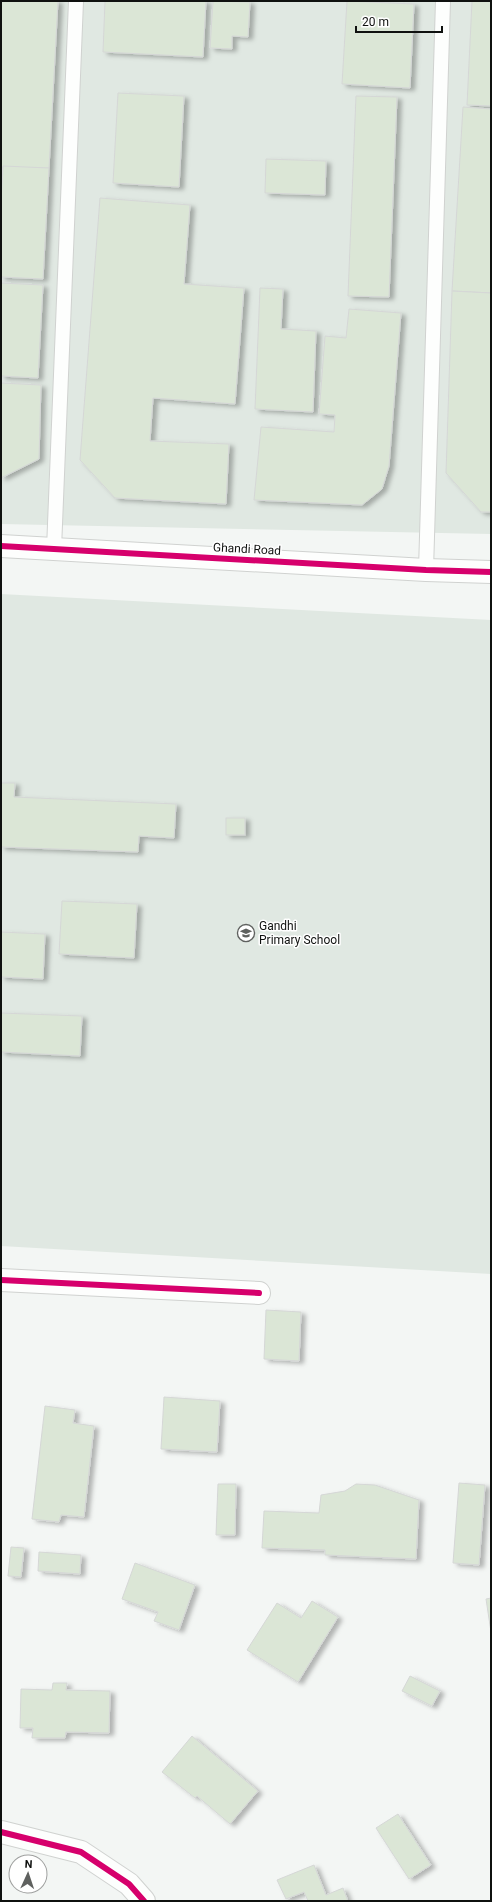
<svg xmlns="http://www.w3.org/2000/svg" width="492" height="1902" font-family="Roboto,sans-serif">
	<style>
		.built { fill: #e0e8e2 }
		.building { fill: #dbe6d6; stroke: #d5d7d6; filter: url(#shadow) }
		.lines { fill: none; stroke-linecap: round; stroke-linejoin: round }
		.lane-casing { stroke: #d0d2d0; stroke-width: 16 }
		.street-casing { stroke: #d0d2d0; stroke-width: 24 }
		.lane { stroke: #fdfefd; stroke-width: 14 }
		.street { stroke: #fdfefd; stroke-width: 22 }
		.cycleway-casing { stroke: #fff; stroke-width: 8 }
		.cycleway { stroke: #d6006c; stroke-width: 6 }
		.labels { text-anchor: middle; stroke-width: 3; stroke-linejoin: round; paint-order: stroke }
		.street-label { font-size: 12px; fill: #0f110f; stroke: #fff }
		.poi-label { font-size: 12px; fill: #0f110f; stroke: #fff; text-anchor: start }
	</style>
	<defs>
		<filter id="shadow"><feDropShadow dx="4.5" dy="2.5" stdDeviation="2" flood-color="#0004"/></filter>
	</defs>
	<rect width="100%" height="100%" fill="#f3f6f4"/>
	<!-- built -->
	<g class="built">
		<path d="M1 1H491V534L1 524Z"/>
		<path d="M1 594 491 620V1274L1 1246Z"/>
	</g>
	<!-- building -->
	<g class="building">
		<path d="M1 1H58L49 168H1Z"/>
		<path d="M105 1H206L203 57 103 52Z"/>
		<path d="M213 1 250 2 248 37 232 36V49L210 48Z"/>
		<path d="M347 1 414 4 410 88 342 84Z"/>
		<path d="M472 1H491V106L467 105Z"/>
		<path d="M118 93 184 96 179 187 113 183Z"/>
		<path d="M356 96 397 97 389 297 348 296Z"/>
		<path d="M463 107 491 109V293L452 291Z"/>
		<path d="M266 159 326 161 325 195 265 193Z"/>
		<path d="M3 166 49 168 43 279 1 277V201Z"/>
		<path d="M100 198 190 205 184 284 244 288 235 404 153 398 150 441 229 444 226 504 115 498 80 460Z"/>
		<path d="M1 283 43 285 38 378 1 376Z"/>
		<path d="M260 288 283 289 281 329 316 331 313 412 255 409Z"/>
		<path d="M452 291 491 293V512H481L446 473Z"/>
		<path d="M349 309 401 313 389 466 382 489 362 505 254 500 261 427 334 432 335 415 319 414 325 336 346 338Z"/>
		<path d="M1 383 41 385 39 459 1 478Z"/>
		<path d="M1 783H15L14 797 176 804 174 838 139 836 138 852 1 847Z"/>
		<rect x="226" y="818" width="19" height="17"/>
		<path d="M62 901 137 904 134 958 59 954Z"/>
		<path d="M1 932 45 934 43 979 1 977Z"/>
		<path d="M1 1013 82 1016 80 1056 1 1052Z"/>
		<path d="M266 1310 301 1312 299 1361 264 1359Z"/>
		<path d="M164 1397 220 1401 217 1452 161 1449Z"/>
		<path d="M45 1406 75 1410 73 1423 94 1426 84 1517 61 1515 59 1522 32 1519Z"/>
		<path d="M459 1483 485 1485 479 1565 453 1563Z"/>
		<path d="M218 1484H236L235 1535H216Z"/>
		<path d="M356 1484 375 1485 419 1500 416 1559 325 1555V1550L262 1548 264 1511 319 1513 321 1495 345 1491Z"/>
		<path d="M11 1547 24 1548 21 1577 8 1576Z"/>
		<path d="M39 1552 81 1555 80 1574 38 1571Z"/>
		<path d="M135 1563 195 1585 179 1630 154 1621 158 1612 122 1599Z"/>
		<path d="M491 1598V1632L486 1599Z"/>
		<path d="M312 1601 338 1617 298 1682 247 1650 277 1603 301 1618Z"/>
		<path d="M410 1676 440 1691 432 1706 402 1691Z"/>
		<path d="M53 1683H67L66 1690 110 1691 109 1733 66 1732 65 1738H32L33 1728H20L21 1689 52 1690Z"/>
		<path d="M192 1736 258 1791 230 1824 197 1796 195 1798 162 1772Z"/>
		<path d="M398 1814 431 1865 409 1879 376 1828Z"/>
		<path d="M314 1865 326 1895 343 1888 348 1901H308L304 1892 286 1899 277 1880Z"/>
	</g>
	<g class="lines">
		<!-- lane casing -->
		<g class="lane-casing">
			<g id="lane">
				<path d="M54 549 76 1"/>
				<path d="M426 570 443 1"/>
			</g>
		</g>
		<!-- street casing -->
		<g class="street-casing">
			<g id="street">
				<path d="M1 546 426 570 491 572"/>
				<path d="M1 1280 259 1293"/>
				<path d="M1 1832 81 1852 129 1884 144 1901"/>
			</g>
		</g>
		<!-- lane -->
		<use href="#lane" class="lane"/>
		<!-- street -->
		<use href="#street" class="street"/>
		<!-- cycleway casing -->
		<g class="cycleway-casing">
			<g id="cycleway">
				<path d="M1 546 426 570 491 572"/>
				<path d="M1 1280 259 1293"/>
				<path d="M1 1832 81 1852 129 1884 144 1901"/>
			</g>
		</g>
		<!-- cycleway -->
		<use href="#cycleway" class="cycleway"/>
	</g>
	<!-- icons -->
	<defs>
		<g id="school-ring" transform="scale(0.9)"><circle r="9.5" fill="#fff" stroke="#5f615f" stroke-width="1.5"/><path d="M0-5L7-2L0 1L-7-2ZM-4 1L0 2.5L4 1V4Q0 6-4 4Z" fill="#5f615f"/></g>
	</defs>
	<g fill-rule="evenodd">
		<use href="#school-ring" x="246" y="933"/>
	</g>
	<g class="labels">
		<!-- street labels -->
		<g class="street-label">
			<text transform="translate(247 549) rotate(3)" y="4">Ghandi Road</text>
		</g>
		<!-- poi labels -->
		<g class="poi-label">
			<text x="259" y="930">Gandhi<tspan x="259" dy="14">Primary School</tspan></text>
		</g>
	</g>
	<!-- border -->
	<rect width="492" height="1902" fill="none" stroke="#0f110f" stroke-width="4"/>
	<!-- north arrow -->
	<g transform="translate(28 1874) rotate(3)"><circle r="19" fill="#ffffff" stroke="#9fa09f"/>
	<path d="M0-3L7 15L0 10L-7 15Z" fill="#5f615f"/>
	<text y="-6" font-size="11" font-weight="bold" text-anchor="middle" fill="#0f110f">N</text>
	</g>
	<!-- scale -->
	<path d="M356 26v6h86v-6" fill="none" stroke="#0f110f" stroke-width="2"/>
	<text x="362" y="26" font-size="12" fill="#0f110f" stroke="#ffffff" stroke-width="3" paint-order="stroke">20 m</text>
</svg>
